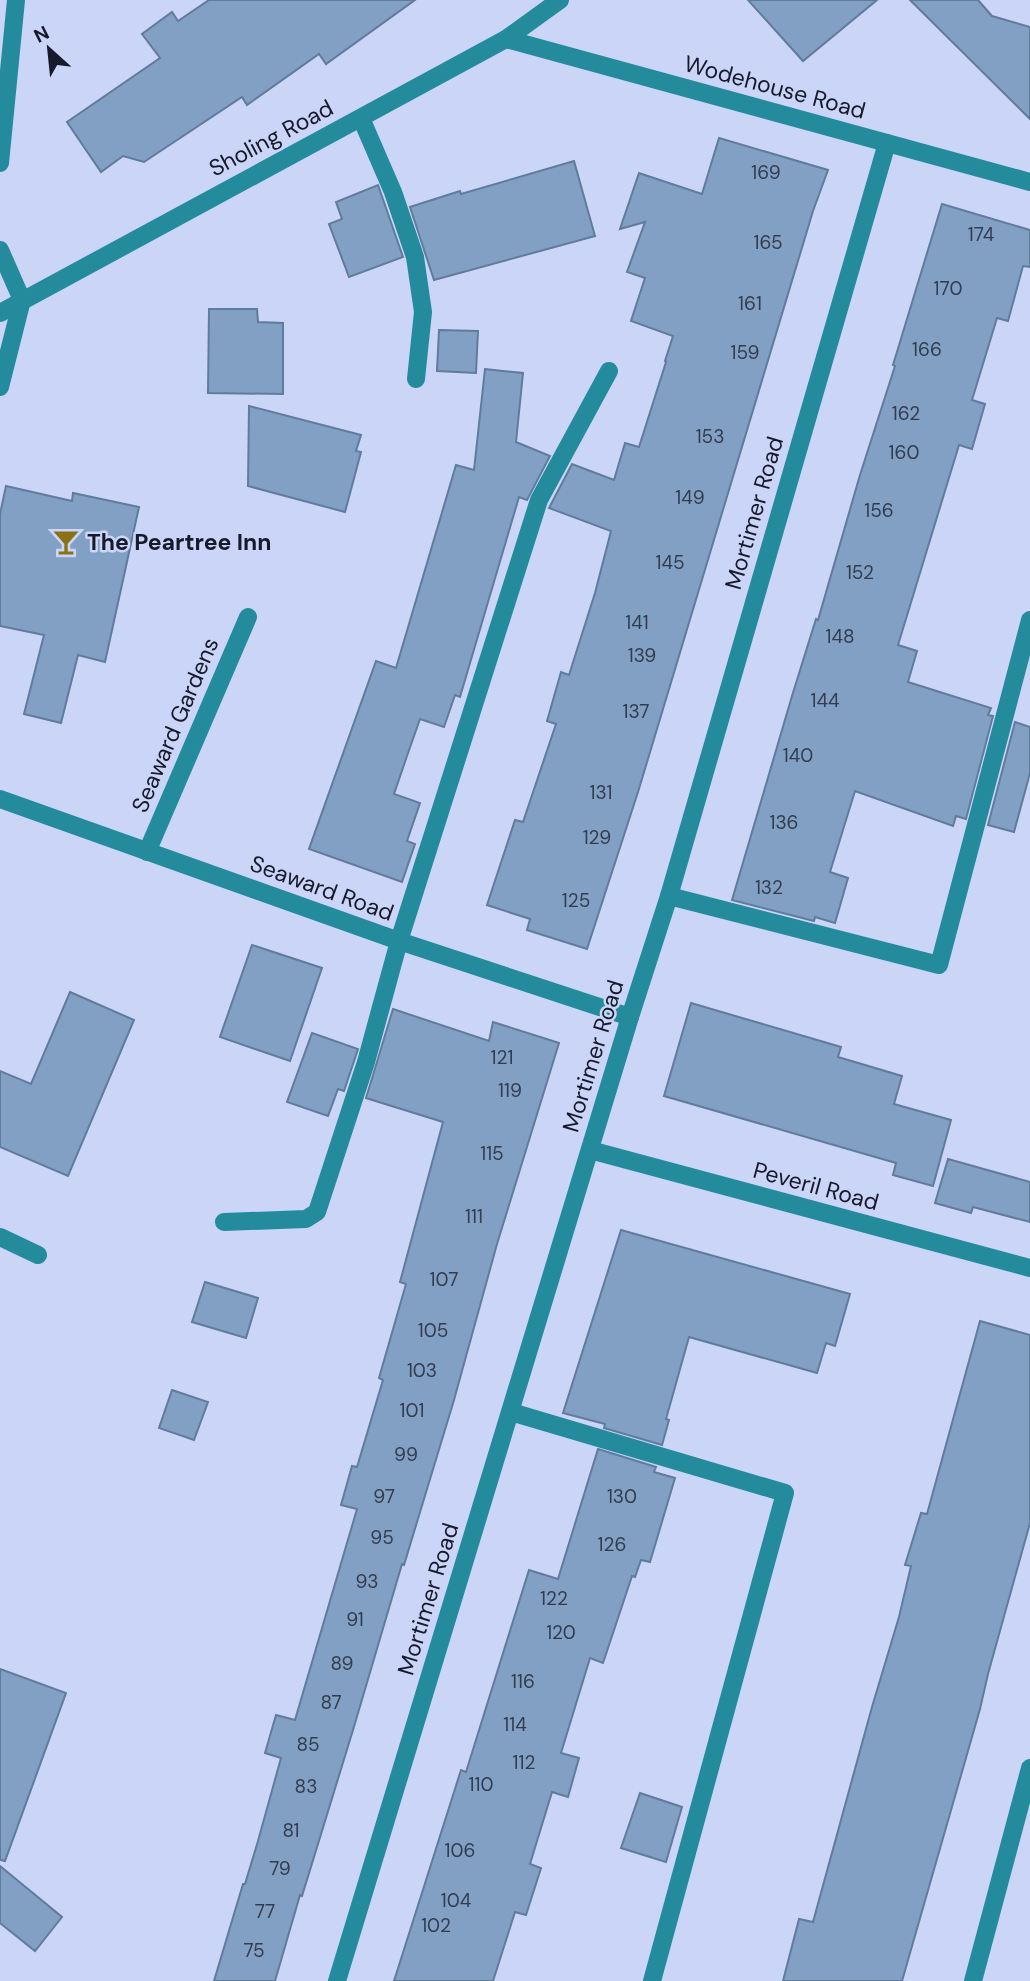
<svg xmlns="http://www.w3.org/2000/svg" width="1030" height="1981" font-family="'DM Sans',sans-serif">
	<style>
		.building { fill: #82a0c3; stroke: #5f7c9d; stroke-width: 2 }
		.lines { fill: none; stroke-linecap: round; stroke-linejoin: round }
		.minor { stroke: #248b9d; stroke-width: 18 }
		.labels { text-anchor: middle; stroke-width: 5; stroke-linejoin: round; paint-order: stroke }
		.number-label { font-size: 19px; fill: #313c50 }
		.street-label { font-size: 23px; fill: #161a2a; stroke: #cbd5f8 }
		.poi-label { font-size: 23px; font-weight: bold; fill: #161a2a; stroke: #cbd5f8; text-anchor: start }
	</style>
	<rect width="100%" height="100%" fill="#cbd5f8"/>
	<!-- building -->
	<g class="building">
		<path d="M209 0H415L326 64 319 54 247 105 242 97 144 162 123 156 101 172 67 122 160 58 142 34 172 12 178 21Z"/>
		<path d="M748 0H877L803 61Z"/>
		<path d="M910 0H978L992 16 1030 27V119Z"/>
		<path d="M719 138 828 170 813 211 638 792 587 949 527 930 530 919 487 905 515 820 523 822 556 724 547 721 561 672 569 675 595 593 611 531 549 508 572 464 614 480 625 443 639 447 666 362 665 361 673 336 631 321 645 278 627 272 645 222 620 229 639 173 702 194Z"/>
		<path d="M574 161 595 236 434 280 410 207 460 191 461 194Z"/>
		<path d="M378 185 403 257 349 277 329 224 342 219 336 202Z"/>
		<path d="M942 204 1030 230V267L1023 266 1008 321 997 318 972 400 985 404 972 449 959 445 898 645 917 651 908 682 991 708 988 715 993 716 966 819 956 816 953 826 855 791 830 872 848 878 835 923 815 917 814 921 732 900 792 696 816 619 818 620 860 475 895 366 893 365Z"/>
		<path d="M209 309H257L258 322 283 323V394L208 393Z"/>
		<path d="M439 330 478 331 476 373 437 371Z"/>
		<path d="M485 369 523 373 516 442 550 456 527 500 519 497 460 697 455 695 444 727 420 719 407 756 394 794 420 803 407 841 415 844 402 882 309 849 376 661 396 668 456 465 474 470Z"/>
		<path d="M249 406 361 435 356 451 361 452 345 512 248 486Z"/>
		<path d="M6 486 72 501 73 493 139 507 105 662 78 655 61 723 24 714 44 635 0 626V514Z"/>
		<path d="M1015 722 1030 727V773L1014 832 988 825Z"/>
		<path d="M252 945 322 968 290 1061 220 1037Z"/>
		<path d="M70 992 134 1020 68 1176 0 1147V1071L31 1084Z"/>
		<path d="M691 1003 841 1047 838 1057 902 1076 894 1104 951 1120 933 1186 893 1175 896 1163 664 1096Z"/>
		<path d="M393 1009 489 1041 493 1022 559 1043 497 1244 454 1400 404 1565 402 1564 353 1730 302 1896 300 1895 275 1981H214L243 1884H245L258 1841 281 1758 265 1753 276 1715 295 1720 357 1509 341 1505 352 1466 357 1467 383 1380 379 1378 406 1284 400 1282 443 1122 366 1098Z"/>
		<path d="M312 1033 358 1049 344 1091 338 1089 328 1116 287 1102Z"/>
		<path d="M948 1159 1030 1182V1222L973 1207 971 1213 935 1203Z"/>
		<path d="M621 1230 850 1294 835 1346 826 1343 817 1373 689 1337 666 1419 669 1420 662 1445 604 1428 605 1424 563 1413Z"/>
		<path d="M205 1282 258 1298 246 1338 192 1322Z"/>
		<path d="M980 1321 1030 1335V1523L988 1674 980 1709 902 1981H783L799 1919 813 1922 872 1707 899 1617 911 1566 905 1565 921 1513 927 1514Z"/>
		<path d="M172 1390 208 1402 194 1440 159 1428Z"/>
		<path d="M598 1449 656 1467 654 1472 675 1478 650 1562 641 1560 635 1577 632 1576 603 1663 590 1658 561 1753 579 1758 568 1797 552 1792 530 1864 541 1868 526 1915 515 1912 493 1981H394L461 1770 466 1772 529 1570 558 1579Z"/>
		<path d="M0 1669 66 1693 5 1861 0 1860Z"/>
		<path d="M640 1793 682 1807 666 1862 621 1848Z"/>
		<path d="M0 1866 62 1917 35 1951 0 1923Z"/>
	</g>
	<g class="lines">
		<!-- minor -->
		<g class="minor">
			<path d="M506 39 1030 182"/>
			<path d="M361 118 393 192 415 257 423 312 416 379"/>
			<path d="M0 163 16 0"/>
			<path d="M0 250 22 300 0 387"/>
			<path d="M0 313 506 39 560 0"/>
			<path d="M0 799 399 941 630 1017"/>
			<path d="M147 852 248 617"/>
			<path d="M669 896 939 965 1030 620"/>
			<path d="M590 1150 1030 1268"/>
			<path d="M224 1222 306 1219 317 1212 366 1062 399 941 539 500 609 371"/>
			<path d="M0 1237 38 1255"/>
			<path d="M511 1412 785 1493 652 1981"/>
			<path d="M337 1981 630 1017 669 896 887 143"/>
			<path d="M973 1981 1030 1768"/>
		</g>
	</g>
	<!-- icons -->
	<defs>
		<g id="bar-bare" transform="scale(2.1)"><path d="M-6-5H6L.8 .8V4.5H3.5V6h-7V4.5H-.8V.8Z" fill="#8a7114" stroke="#cbd5f8" stroke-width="2.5" paint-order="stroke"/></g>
	</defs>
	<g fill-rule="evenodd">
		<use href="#bar-bare" x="66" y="542"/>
	</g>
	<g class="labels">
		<!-- number labels -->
		<g class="number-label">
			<text x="766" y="179">169</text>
			<text x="981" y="241">174</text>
			<text x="768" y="249">165</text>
			<text x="948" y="295">170</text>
			<text x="750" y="310">161</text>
			<text x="927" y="356">166</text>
			<text x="745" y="359">159</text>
			<text x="906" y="420">162</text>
			<text x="710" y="443">153</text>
			<text x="904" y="459">160</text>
			<text x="690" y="504">149</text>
			<text x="879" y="517">156</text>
			<text x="670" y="569">145</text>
			<text x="860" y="579">152</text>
			<text x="637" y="629">141</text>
			<text x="840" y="643">148</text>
			<text x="642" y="662">139</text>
			<text x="825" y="707">144</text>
			<text x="636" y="718">137</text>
			<text x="798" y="762">140</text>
			<text x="601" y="799">131</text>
			<text x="784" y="829">136</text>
			<text x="597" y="844">129</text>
			<text x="769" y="894">132</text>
			<text x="576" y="907">125</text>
			<text x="502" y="1064">121</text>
			<text x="510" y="1097">119</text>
			<text x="492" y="1160">115</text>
			<text x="474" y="1223">111</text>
			<text x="444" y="1286">107</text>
			<text x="433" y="1337">105</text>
			<text x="422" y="1377">103</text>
			<text x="412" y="1417">101</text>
			<text x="406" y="1461">99</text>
			<text x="384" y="1503">97</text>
			<text x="622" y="1503">130</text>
			<text x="382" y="1544">95</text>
			<text x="612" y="1551">126</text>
			<text x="367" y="1588">93</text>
			<text x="554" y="1605">122</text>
			<text x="355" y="1626">91</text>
			<text x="561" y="1639">120</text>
			<text x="342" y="1670">89</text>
			<text x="523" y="1688">116</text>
			<text x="331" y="1709">87</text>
			<text x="515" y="1731">114</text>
			<text x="308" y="1751">85</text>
			<text x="524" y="1769">112</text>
			<text x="481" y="1791">110</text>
			<text x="306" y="1793">83</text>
			<text x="291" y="1837">81</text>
			<text x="460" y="1857">106</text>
			<text x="280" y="1875">79</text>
			<text x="456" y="1907">104</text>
			<text x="265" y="1918">77</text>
			<text x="436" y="1932">102</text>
			<text x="254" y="1957">75</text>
		</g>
		<!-- street labels -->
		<g class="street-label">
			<text transform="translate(775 87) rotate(15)" y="8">Wodehouse Road</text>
			<text transform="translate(271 138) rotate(-28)" y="8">Sholing Road</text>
			<text transform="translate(754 513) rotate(-74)" y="8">Mortimer Road</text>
			<text transform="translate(175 725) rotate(-67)" y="8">Seaward Gardens</text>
			<text transform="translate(322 888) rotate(20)" y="8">Seaward Road</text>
			<text transform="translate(593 1056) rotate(-73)" y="8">Mortimer Road</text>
			<text transform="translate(816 1186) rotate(15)" y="8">Peveril Road</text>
			<text transform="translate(428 1599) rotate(-73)" y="8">Mortimer Road</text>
		</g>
		<!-- poi labels -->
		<g class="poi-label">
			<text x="87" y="550">The Peartree Inn</text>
		</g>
	</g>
	<!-- north arrow -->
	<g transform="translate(49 49) rotate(333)" stroke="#cbd5f8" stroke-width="5" paint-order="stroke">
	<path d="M0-5L12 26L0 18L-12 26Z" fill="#161a2a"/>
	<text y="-10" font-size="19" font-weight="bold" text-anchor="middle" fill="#161a2a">N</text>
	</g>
</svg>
